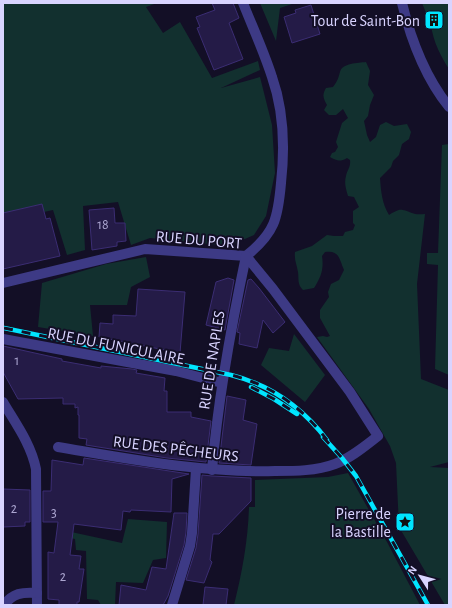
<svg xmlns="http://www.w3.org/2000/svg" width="452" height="608" font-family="'Alegreya Sans',sans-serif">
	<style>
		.green { fill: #12302f }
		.building { fill: #241b47; stroke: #3b2d73 }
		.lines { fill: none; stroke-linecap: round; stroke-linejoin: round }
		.minor { stroke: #3d3a85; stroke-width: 10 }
		.rail-casing { stroke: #00e5ff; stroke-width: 4.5 }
		.rail { stroke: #130f26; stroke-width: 3; stroke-dasharray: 9; stroke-linecap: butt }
		.labels { text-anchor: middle; stroke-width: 4; stroke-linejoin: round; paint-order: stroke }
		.number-label { font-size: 14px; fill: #aca6d1 }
		.poi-label { font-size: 16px; fill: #d9d4ff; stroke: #130f26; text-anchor: end }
		.street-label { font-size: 16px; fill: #d9d4ff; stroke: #130f26 }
	</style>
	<rect width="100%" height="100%" fill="#130f26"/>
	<!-- green -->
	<g class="green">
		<path d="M3 3H157L146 7 163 33 180 22 212 78 258 61 260 70 221 88 260 77 272 125 275 173 266 216 254 235 229 246 150 238 131 245 118 202 83 206 85 250 67 255 53 210 3 221Z"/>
		<path d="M260 3H295L280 8 276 41Z"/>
		<path d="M422 3H449V69C438 52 431 36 430 16L427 15Z"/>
		<path d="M366 62 370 71 368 85 374 95 370 105 368 116 364 121 367 135 370 142 376 137 380 125 386 122 394 126 407 124 411 132 409 139 402 144 399 155 393 161 391 167 380 178C381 192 382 203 389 215 401 208 400 209 412 213 416 215 421 214 425 214L417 284 421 379 449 390V462L430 467 449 468V605H445L399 527 396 463 390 446 369 409 317 337 323 336 327 337 330 336 320 318V310L329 297 328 292 331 284 339 280 344 270C339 258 339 250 325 252L322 256C324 269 321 277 314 288L303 290C297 284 299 279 298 272 297 265 294 260 295 252L312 246 327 235 334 236H343L345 232 353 230 355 225 353 223V211L359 207 354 197 348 196C346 189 344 183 346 176 347 170 351 167 350 160L347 158C340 162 337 161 330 157L332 153 335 152 338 147 336 142 342 123 348 118 343 109 336 115H329L324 110 327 105C323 98 322 95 326 88L333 87C338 80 338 79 340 72 342 63 358 63 366 62Z"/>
		<path d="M449 144V375L435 369 438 265 427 264V253H438L442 145Z"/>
		<path d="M146 257 150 277 131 287 127 305H90L93 336 38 327 42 283 106 264Z"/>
		<path d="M294 334 325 375 305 402 261 365 269 348 289 351Z"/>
		<path d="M348 473 387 542 420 605H234C242 573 248 541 249 507H255V480L328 477Z"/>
		<path d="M128 519 167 522 166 558 153 560 143 583 116 582 115 605H101L98 600 87 599 86 551 76 550 75 539 60 536 62 530 122 543Z"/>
	</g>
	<!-- building -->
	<g class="building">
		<path d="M212 3H233L239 18 229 23 243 59 214 70 197 28 200 27 196 17 215 10Z"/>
		<path d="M311 5 320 34 292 43 284 17 296 13 295 10Z"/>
		<path d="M42 204 46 219 50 218 60 256 3 269V213Z"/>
		<path d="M114 208 115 223H125L126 241 117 242V246L92 250 89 210Z"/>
		<path d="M228 278 234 280 225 330 206 325 216 282Z"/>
		<path d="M251 279 259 288 285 322 273 333 263 320 257 348 239 344 240 333 237 332 248 280Z"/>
		<path d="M138 289 185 292 180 353 99 337 100 323 113 324V315L136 316Z"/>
		<path d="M3 346 62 359V361L101 368V366L132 369 137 370 136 373 165 378 164 391H167V412H191V417L211 421 206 462 167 458 86 445 87 439 79 438V415H78V407L75 408V404H63V398L18 399 3 372Z"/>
		<path d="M227 396 246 400 243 420 257 424 251 465 219 463Z"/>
		<path d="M84 458 189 474 172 479 171 512 131 510 130 512 123 511 121 530 74 524 70 555 81 556 79 569H84L79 602H77V605H59V600L48 599V552L54 553 58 522H43V491H51L52 460 83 465Z"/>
		<path d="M202 475 212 476 251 478V501L219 534H213L210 560 212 562 204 583 186 580 196 548 198 534Z"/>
		<path d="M3 489 30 490V522H25V526L3 527Z"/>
		<path d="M174 513H187L186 532 184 545 168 596 163 605H119L121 585 146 590 152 567 166 569Z"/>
		<path d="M205 587 228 589 226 605H203Z"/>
	</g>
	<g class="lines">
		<!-- minor -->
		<g class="minor">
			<path d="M243 3C253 28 264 52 272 77 284 111 285 147 281 183 278 218 275 233 246 256"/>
			<path d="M402 3C411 40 425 77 449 107"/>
			<path d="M3 283 145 249 246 256 273 289 350 392 378 436C365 446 351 458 335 464 316 471 295 471 275 471 201 473 130 459 58 447"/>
			<path d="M3 339 176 371 222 383"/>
			<path d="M3 402C16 424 31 444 36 469L37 605"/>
			<path d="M212 470C218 398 231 327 246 256"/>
			<path d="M4 605C13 593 22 592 37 593"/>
			<path d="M172 605 190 546 192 533 196 469"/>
		</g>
		<!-- rail casing -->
		<g class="rail-casing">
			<g id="rail">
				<path d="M4 328 231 375C271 385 302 407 327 440"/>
				<path d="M251 387 274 399 297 414"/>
				<path d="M323 437 342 458 356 476 428 605"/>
			</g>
		</g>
		<!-- rail -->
		<use href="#rail" class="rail"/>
	</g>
	<!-- icons -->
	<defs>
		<g id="building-square" transform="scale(1)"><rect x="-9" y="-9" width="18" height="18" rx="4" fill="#00e5ff" stroke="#130f26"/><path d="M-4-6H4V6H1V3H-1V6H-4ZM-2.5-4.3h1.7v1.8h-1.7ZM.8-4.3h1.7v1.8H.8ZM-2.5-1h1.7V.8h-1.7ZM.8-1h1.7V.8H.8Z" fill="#111"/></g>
		<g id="sight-square" transform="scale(1)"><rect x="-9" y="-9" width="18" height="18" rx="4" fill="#00e5ff" stroke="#130f26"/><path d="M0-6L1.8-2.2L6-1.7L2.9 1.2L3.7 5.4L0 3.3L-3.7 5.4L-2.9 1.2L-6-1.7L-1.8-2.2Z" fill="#111"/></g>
	</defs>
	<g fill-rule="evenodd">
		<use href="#building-square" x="434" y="20"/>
		<use href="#sight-square" x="405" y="522"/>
	</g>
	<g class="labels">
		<!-- number labels -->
		<g class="number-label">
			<text x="103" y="229">18</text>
			<text x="17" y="365">1</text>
			<text x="14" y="513">2</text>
			<text x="54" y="517">3</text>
			<text x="63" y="581">2</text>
		</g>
		<!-- poi labels -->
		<g class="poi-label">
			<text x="420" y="26">Tour de Saint-Bon</text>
			<text x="391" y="519">Pierre de<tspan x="391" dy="18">la Bastille</tspan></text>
		</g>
		<!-- street labels -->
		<g class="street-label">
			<text transform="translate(199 239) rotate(5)" y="6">RUE DU PORT</text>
			<text transform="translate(116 345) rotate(11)" y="6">RUE DU FUNICULAIRE</text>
			<text transform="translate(211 360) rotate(-81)" y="6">RUE DE NAPLES</text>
			<text transform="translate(176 448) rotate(7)" y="6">RUE DES PÊCHEURS</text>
		</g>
	</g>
	<!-- border -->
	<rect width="452" height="608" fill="none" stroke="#d9d4ff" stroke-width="8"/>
	<!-- north arrow -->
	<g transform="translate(420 576) rotate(306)" stroke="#130f26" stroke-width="3" paint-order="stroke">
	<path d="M0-3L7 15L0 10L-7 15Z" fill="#d9d4ff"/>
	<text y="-6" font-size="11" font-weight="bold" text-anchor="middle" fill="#d9d4ff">N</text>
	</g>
</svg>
